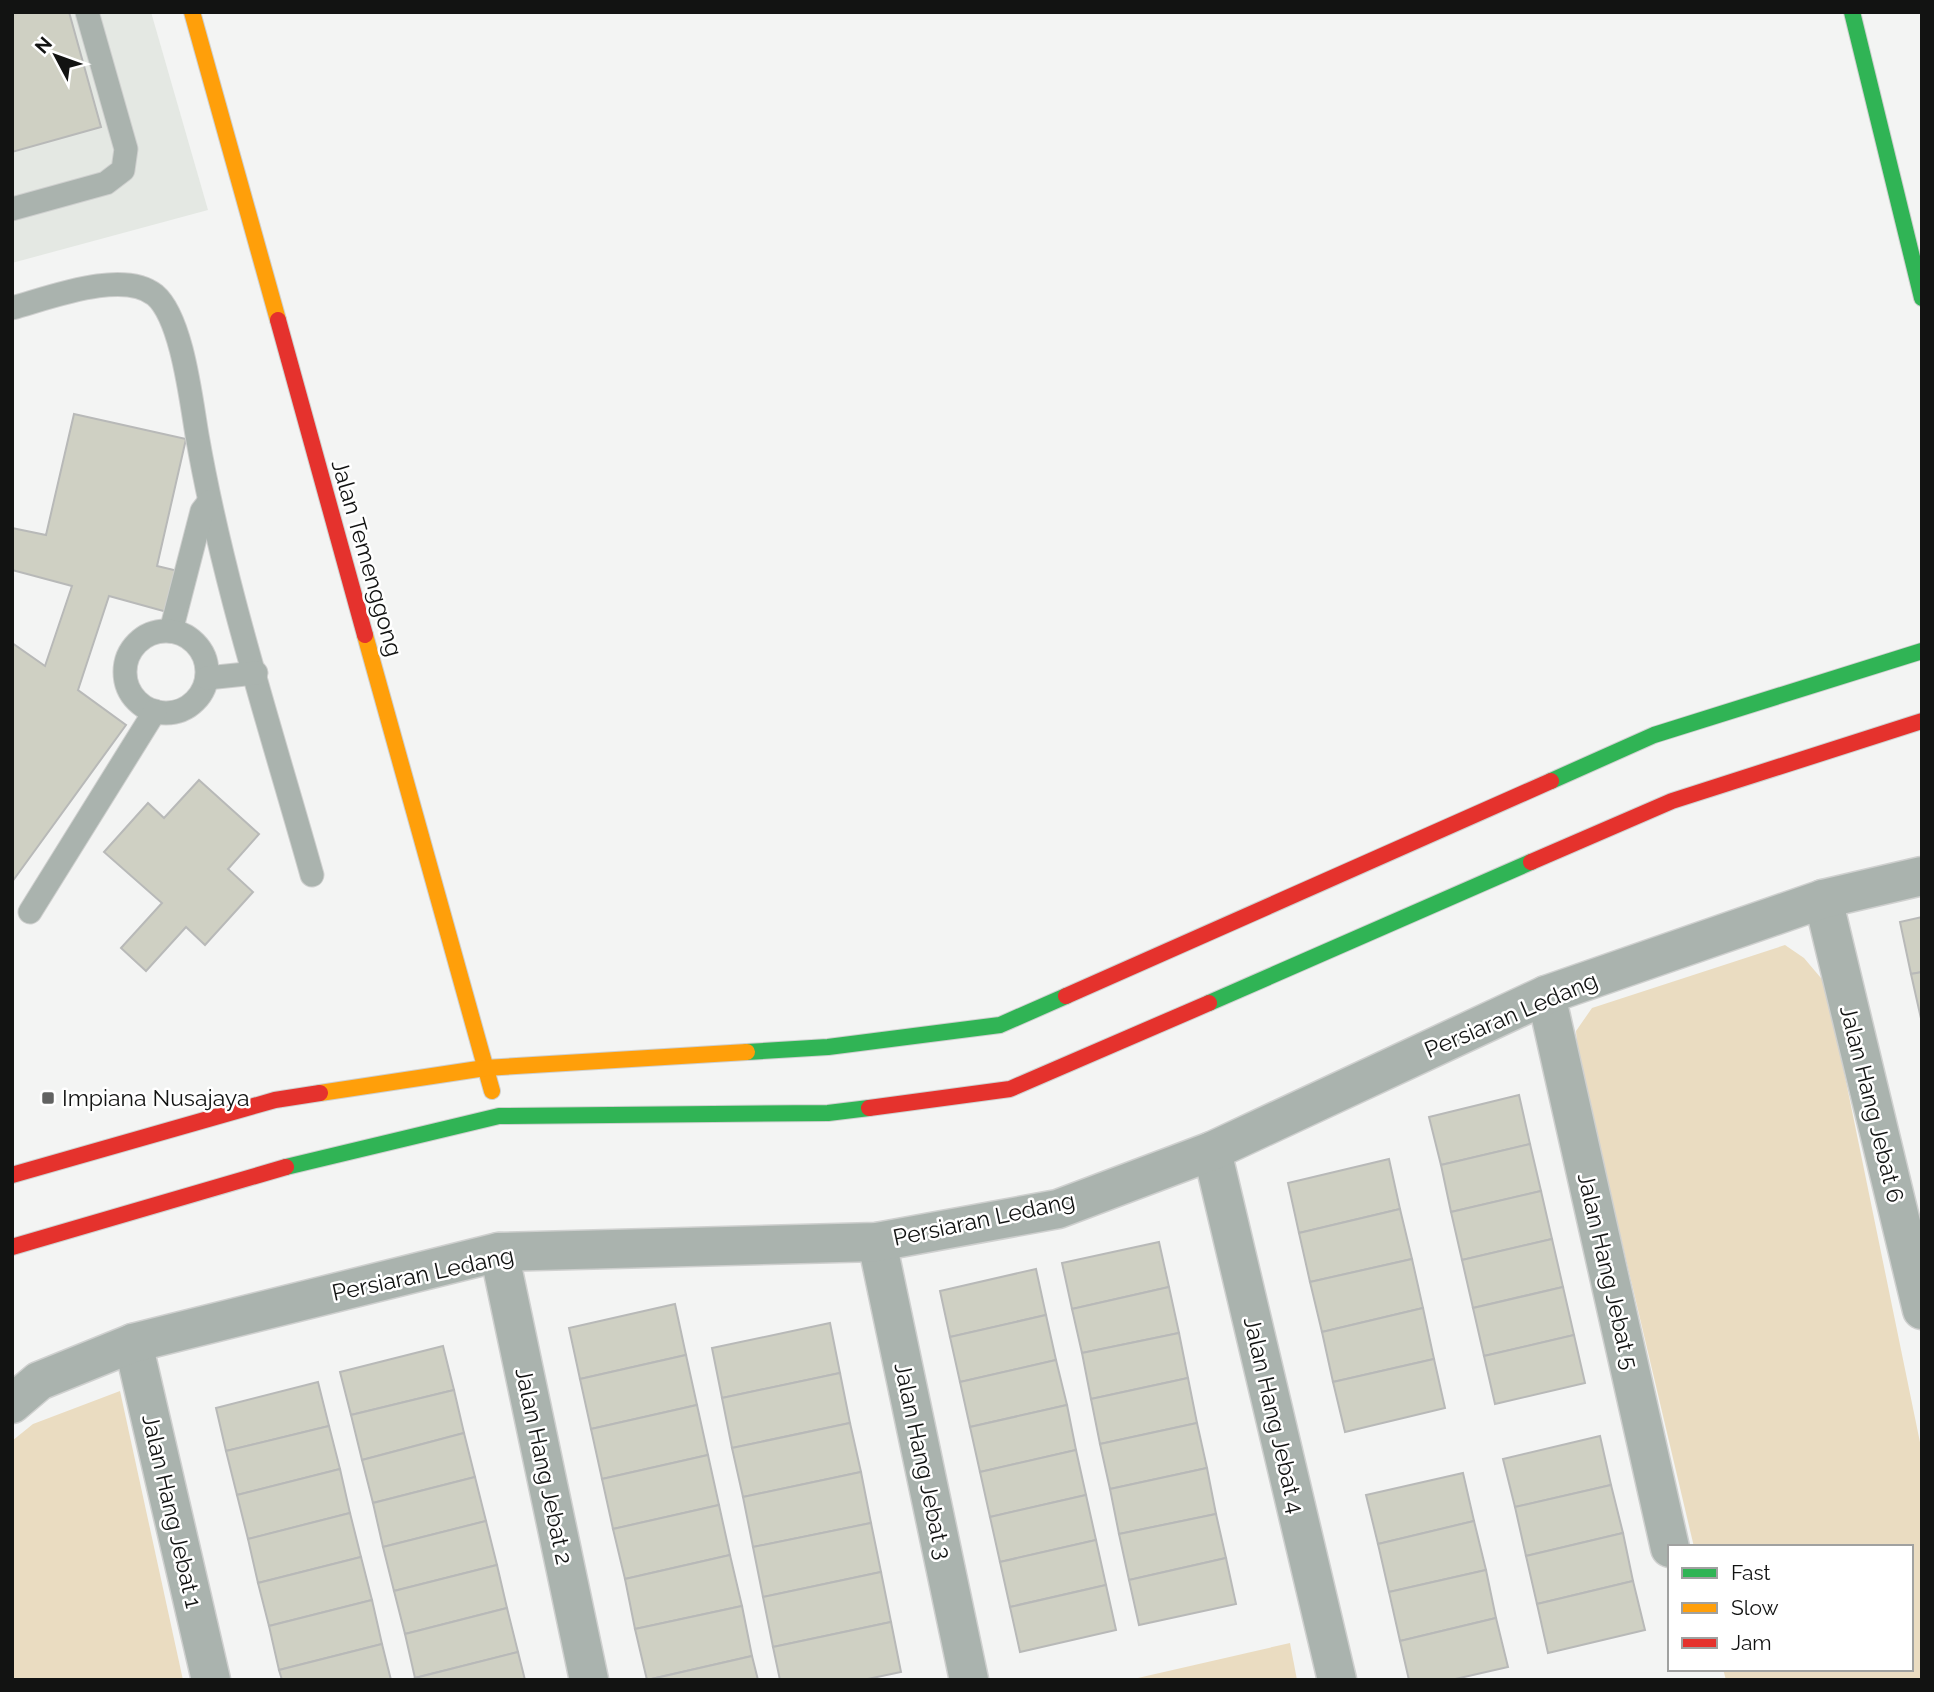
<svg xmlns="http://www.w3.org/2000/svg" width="1934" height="1692" font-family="Raleway,sans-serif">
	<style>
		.built { fill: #e4e8e3 }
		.green { fill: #eadcc1 }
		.building { fill: #cfd0c3; stroke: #b8b9b8; stroke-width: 2 }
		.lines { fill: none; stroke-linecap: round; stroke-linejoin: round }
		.lane-casing { stroke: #cfd0cf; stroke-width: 25 }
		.street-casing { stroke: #cfd0cf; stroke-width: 41 }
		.fast-casing { stroke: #cfd0cf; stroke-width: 18 }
		.slow-casing { stroke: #cfd0cf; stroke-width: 18 }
		.jam-casing { stroke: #cfd0cf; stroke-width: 18 }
		.lane { stroke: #aab3ae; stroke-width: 23 }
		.street { stroke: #aab3ae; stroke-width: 38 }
		.fast { stroke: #30b455; stroke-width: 16 }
		.slow { stroke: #ff9f0a; stroke-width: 16 }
		.jam { stroke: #e5322d; stroke-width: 16 }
		.poi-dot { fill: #616261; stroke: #fff; stroke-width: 2.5 }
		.labels { text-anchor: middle; stroke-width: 5; stroke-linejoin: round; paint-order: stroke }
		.street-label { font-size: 23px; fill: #121312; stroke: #fff }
		.poi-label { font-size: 23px; fill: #121312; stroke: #fff; text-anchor: start }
	</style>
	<rect width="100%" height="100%" fill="#f3f4f3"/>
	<!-- built -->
	<path class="built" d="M12 12H151L208 210 12 263Z"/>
	<!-- green -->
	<g class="green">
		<path d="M1785 945 1804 958 1826 984 1922 1452V1680H1726L1723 1669H1911V1547H1694L1578 1056 1576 1031 1592 1008Z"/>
		<path d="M120 1391 183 1680H12V1441L33 1424Z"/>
		<path d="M1290 1643 1297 1680H1129Z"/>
	</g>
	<!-- building -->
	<g class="building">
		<path d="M12 12H69L101 127 12 152Z"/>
		<path d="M74 414 186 439 157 566 178 571 167 612 109 596 78 690 126 725 12 882V643L45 666 72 586 12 570V528L46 535Z"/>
		<path d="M199 780 259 834 228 869 253 892 205 945 186 927 146 971 121 948 162 903 104 852 148 803 164 818Z"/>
		<path d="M1922 917V972L1911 974 1900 922Z"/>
		<path d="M1922 972V1023L1911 974Z"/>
		<path d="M1519 1095 1530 1144 1441 1165 1429 1117Z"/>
		<path d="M1530 1144 1541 1191 1451 1212 1441 1165Z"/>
		<path d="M1389 1159 1400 1209 1299 1233 1288 1183Z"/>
		<path d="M1541 1191 1552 1239 1462 1260 1451 1212Z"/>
		<path d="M1400 1209 1412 1259 1310 1282 1299 1233Z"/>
		<path d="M1552 1239 1563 1287 1473 1308 1462 1260Z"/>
		<path d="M1159 1242 1169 1287 1072 1309 1062 1263Z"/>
		<path d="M1412 1259 1423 1308 1322 1332 1310 1282Z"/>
		<path d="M1036 1269 1046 1315 950 1337 940 1291Z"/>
		<path d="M1169 1287 1179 1333 1082 1353 1072 1309Z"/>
		<path d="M1563 1287 1574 1335 1484 1356 1473 1308Z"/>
		<path d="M675 1304 686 1355 580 1379 569 1328Z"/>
		<path d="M1423 1308 1434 1359 1333 1382 1322 1332Z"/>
		<path d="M1046 1315 1056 1360 960 1382 950 1337Z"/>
		<path d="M830 1323 840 1373 722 1398 712 1348Z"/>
		<path d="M1179 1333 1188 1378 1091 1399 1082 1353Z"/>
		<path d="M1574 1335 1585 1383 1495 1404 1484 1356Z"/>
		<path d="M443 1346 454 1390 351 1415 340 1372Z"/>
		<path d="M686 1355 697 1405 591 1429 580 1379Z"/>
		<path d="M1434 1359 1445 1408 1345 1432 1333 1382Z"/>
		<path d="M1056 1360 1067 1405 970 1427 960 1382Z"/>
		<path d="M840 1373 850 1423 732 1448 722 1398Z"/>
		<path d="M1188 1378 1197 1423 1100 1444 1091 1399Z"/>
		<path d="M318 1382 329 1426 226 1451 216 1408Z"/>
		<path d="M454 1390 464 1433 362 1460 351 1415Z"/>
		<path d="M697 1405 708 1455 602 1479 591 1429Z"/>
		<path d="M1067 1405 1076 1450 980 1472 970 1427Z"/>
		<path d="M850 1423 861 1472 743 1497 732 1448Z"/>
		<path d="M1197 1423 1207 1468 1110 1489 1100 1444Z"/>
		<path d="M329 1426 340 1469 237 1495 226 1451Z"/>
		<path d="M464 1433 475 1477 373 1503 362 1460Z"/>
		<path d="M1600 1436 1611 1485 1515 1507 1503 1459Z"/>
		<path d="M1076 1450 1086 1495 990 1517 980 1472Z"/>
		<path d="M708 1455 719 1505 613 1529 602 1479Z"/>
		<path d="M1207 1468 1216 1514 1119 1534 1110 1489Z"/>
		<path d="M340 1469 350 1513 248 1539 237 1495Z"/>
		<path d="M861 1472 871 1523 753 1547 743 1497Z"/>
		<path d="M1463 1473 1474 1521 1378 1544 1366 1495Z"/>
		<path d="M475 1477 486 1521 383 1547 373 1503Z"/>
		<path d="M1611 1485 1623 1533 1526 1556 1515 1507Z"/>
		<path d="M1086 1495 1096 1540 1000 1562 990 1517Z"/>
		<path d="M719 1505 730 1555 625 1579 613 1529Z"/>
		<path d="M350 1513 361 1557 258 1583 248 1539Z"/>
		<path d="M1216 1514 1226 1558 1129 1580 1119 1534Z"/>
		<path d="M486 1521 497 1565 394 1591 383 1547Z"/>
		<path d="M1474 1521 1486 1570 1389 1592 1378 1544Z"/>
		<path d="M871 1523 881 1572 763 1597 753 1547Z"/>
		<path d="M1623 1533 1633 1581 1537 1604 1526 1556Z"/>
		<path d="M1096 1540 1106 1585 1010 1607 1000 1562Z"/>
		<path d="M730 1555 742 1606 635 1629 625 1579Z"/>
		<path d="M361 1557 372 1600 269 1626 258 1583Z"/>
		<path d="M1226 1558 1236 1604 1139 1625 1129 1580Z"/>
		<path d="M497 1565 507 1608 405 1634 394 1591Z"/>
		<path d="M1486 1570 1496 1618 1400 1641 1389 1592Z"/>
		<path d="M881 1572 891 1622 773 1647 763 1597Z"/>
		<path d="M1633 1581 1645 1630 1548 1653 1537 1604Z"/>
		<path d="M1106 1585 1116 1630 1020 1652 1010 1607Z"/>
		<path d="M372 1600 382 1644 279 1670 269 1626Z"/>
		<path d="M742 1606 752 1656 647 1680 635 1629Z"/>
		<path d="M507 1608 518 1652 415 1678 405 1634Z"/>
		<path d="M1496 1618 1508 1667 1451 1680H1409L1400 1641Z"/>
		<path d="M891 1622 901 1672 863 1680H780L773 1647Z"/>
		<path d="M382 1644 391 1680H282L279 1670Z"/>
		<path d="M518 1652 525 1680H416L415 1678Z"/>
		<path d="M752 1656 758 1680H647Z"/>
	</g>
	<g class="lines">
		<!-- lane casing -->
		<g class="lane-casing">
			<g id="lane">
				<path d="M12 209 106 183 123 170 126 149 87 12"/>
				<path d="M12 308C49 298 123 269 155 295 182 318 191 400 197 435 223 584 271 729 312 875"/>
				<path d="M171 631 202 511 209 502"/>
				<circle cx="166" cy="672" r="41"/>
				<path d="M207 678 256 673"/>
				<path d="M30 912 155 711"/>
			</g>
		</g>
		<!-- street casing -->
		<g class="street-casing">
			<g id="street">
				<path d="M1823 899 1922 1310"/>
				<path d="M1546 995 1670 1548"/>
				<path d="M1212 1151 1337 1680"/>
				<path d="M877 1242 969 1680"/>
				<path d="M499 1252 589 1680"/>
				<path d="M133 1343 211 1680"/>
				<path d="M12 1404 39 1381 133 1343 499 1252 877 1242 1058 1209 1212 1151 1546 995 1823 899 1922 876"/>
			</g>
		</g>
		<!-- fast casing -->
		<g class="fast-casing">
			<g id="fast">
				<path d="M1852 12 1922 298"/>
				<path d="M1551 781 1654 735 1922 651"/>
				<path d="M1209 1003 1531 862"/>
				<path d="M747 1052 828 1047 1000 1025 1066 996"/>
				<path d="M286 1167 499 1116 828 1113 869 1108"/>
			</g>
		</g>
		<!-- slow casing -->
		<g class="slow-casing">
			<g id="slow">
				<path d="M192 12 278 320"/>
				<path d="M365 635 492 1091"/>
				<path d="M320 1093 485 1068 747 1052"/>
			</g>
		</g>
		<!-- jam casing -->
		<g class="jam-casing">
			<g id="jam">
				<path d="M278 320 365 635"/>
				<path d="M1531 862 1672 801 1922 721"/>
				<path d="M1066 996 1551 781"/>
				<path d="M869 1108 1010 1089 1209 1003"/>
				<path d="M12 1175 275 1100 320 1093"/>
				<path d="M12 1247 286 1167"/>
			</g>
		</g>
		<!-- lane -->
		<use href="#lane" class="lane"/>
		<!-- street -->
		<use href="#street" class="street"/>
		<!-- fast -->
		<use href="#fast" class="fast"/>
		<!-- slow -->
		<use href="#slow" class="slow"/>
		<!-- jam -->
		<use href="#jam" class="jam"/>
	</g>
	<!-- markers -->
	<rect class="poi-dot" x="41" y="1091" width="14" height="14" rx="3.5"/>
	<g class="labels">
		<!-- street labels -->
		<g class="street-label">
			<text transform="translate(367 558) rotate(74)" y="8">Jalan Temenggong</text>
			<text transform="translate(1511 1015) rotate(-23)" y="8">Persiaran Ledang</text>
			<text transform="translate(1872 1104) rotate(76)" y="8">Jalan Hang Jebat 6</text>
			<text transform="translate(984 1219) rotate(-12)" y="8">Persiaran Ledang</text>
			<text transform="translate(1608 1271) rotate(77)" y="8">Jalan Hang Jebat 5</text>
			<text transform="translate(423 1274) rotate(-12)" y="8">Persiaran Ledang</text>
			<text transform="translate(1274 1415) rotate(77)" y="8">Jalan Hang Jebat 4</text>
			<text transform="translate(923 1461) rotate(78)" y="8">Jalan Hang Jebat 3</text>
			<text transform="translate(544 1466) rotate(78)" y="8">Jalan Hang Jebat 2</text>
			<text transform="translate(172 1511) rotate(77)" y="8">Jalan Hang Jebat 1</text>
		</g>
		<!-- poi labels -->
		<g class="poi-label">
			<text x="62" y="1106">Impiana Nusajaya</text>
		</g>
	</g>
	<!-- border -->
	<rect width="1934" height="1692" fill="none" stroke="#121312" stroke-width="28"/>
	<!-- legend -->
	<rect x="1668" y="1545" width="245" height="126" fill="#ffffff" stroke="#a0a1a0" stroke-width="2"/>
	<rect x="1682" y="1568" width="35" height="10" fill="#30b455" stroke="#a0a1a0" stroke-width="2"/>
	<text x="1731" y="1580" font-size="21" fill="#121312">Fast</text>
	<rect x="1682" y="1603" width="35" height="10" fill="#ff9f0a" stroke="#a0a1a0" stroke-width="2"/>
	<text x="1731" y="1615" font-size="21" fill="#121312">Slow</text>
	<rect x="1682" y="1638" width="35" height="10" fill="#e5322d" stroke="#a0a1a0" stroke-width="2"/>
	<text x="1731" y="1650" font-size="21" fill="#121312">Jam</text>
	<!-- north arrow -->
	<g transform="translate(56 56) rotate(311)" stroke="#ffffff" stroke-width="5" paint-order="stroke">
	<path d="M0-5L12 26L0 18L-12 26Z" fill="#121312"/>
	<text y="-10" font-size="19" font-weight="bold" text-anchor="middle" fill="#121312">N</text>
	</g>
</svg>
